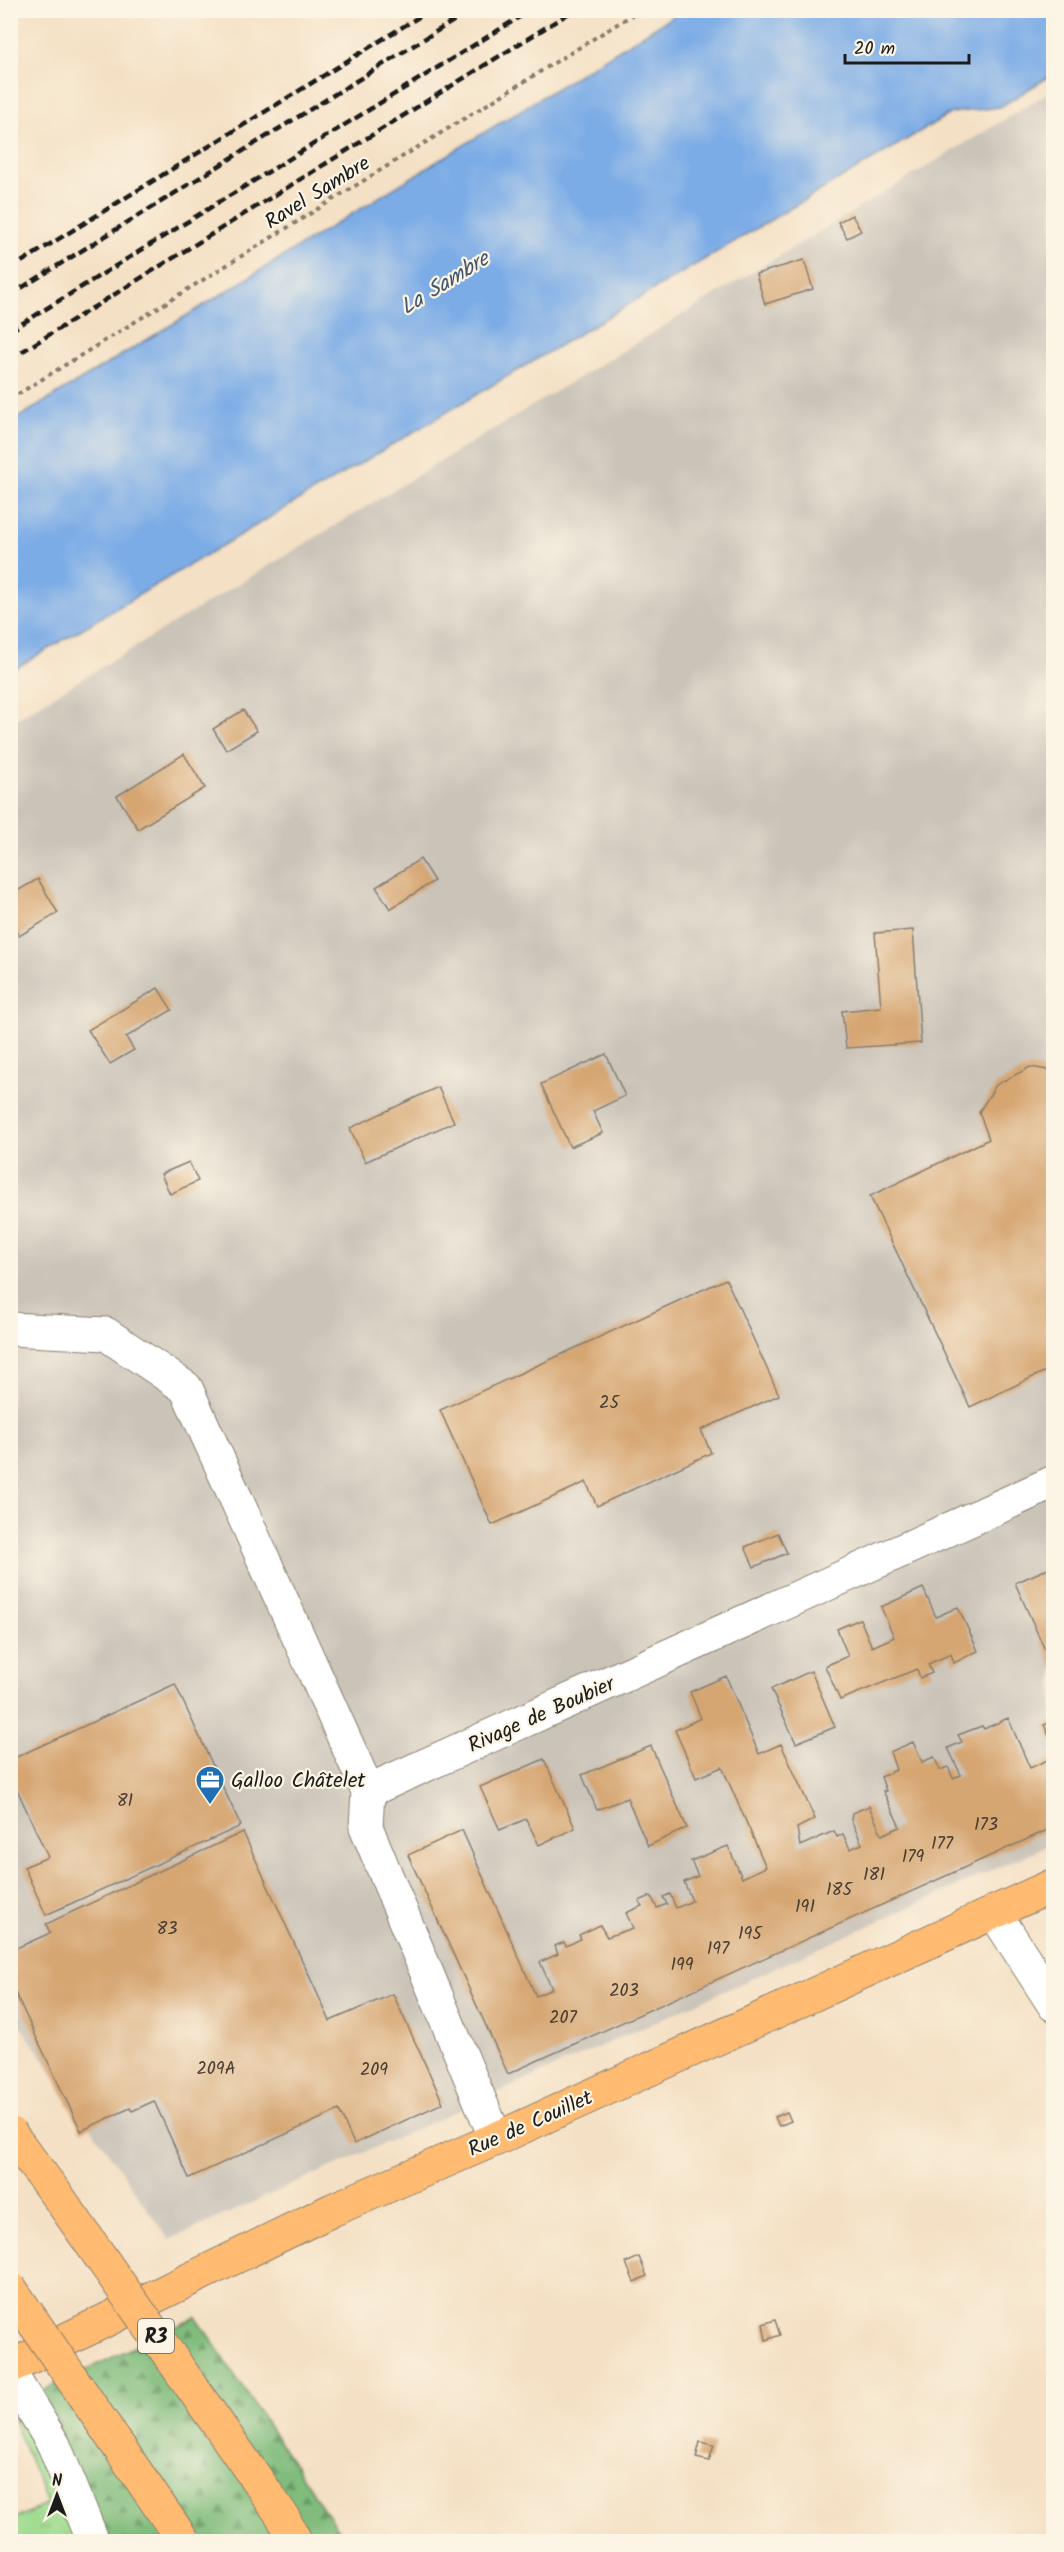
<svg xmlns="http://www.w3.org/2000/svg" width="1064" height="2552" font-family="Kalam,sans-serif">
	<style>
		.industrial { fill: #cac3b8 }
		.grass { fill: url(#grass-tufts); stroke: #5e7c56; stroke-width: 1.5 }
		.forest { fill: url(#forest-firs); stroke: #4e6c4c; stroke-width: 1.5 }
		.water { fill: #7cace6; stroke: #4c6481; stroke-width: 1.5 }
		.building { fill: #d6a672 }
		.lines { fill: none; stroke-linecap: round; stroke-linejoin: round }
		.minor-casing { stroke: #887e70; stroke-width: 35 }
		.major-casing { stroke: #887e70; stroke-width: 35 }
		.path { stroke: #887e70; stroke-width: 4; stroke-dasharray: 4.5 4.5; stroke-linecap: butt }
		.minor { stroke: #fff; stroke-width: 33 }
		.major { stroke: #febb71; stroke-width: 33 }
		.rail { stroke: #1c1c1c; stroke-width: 4.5; stroke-dasharray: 9 4.5; stroke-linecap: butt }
		.highway-bridge-casing { stroke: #887e70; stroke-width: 35; stroke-linecap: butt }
		.highway-bridge { stroke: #febb71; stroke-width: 33 }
		.labels { text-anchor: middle; stroke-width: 4.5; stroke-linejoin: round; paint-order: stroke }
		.number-label { font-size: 18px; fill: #4a3e32 }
		.shield { fill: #fcf5e5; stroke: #5f5d58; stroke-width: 1.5 }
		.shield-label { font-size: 20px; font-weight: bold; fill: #1c1c1c }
		.street-label { font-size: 21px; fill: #1c1c1c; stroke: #fcf5e5 }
		.poi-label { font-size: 21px; fill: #1c1c1c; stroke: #fcf5e5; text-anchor: start }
		.water-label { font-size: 22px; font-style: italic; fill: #42566d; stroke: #fcf5e5 }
	</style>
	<defs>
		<pattern id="grass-tufts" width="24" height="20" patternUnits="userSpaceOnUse" patternTransform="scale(1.5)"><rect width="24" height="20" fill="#a0dc91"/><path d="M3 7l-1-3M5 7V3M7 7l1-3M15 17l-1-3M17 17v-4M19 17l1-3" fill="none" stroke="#89bc7c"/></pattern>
		<pattern id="forest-firs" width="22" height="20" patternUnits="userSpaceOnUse" patternTransform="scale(1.5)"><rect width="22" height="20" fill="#80bc7b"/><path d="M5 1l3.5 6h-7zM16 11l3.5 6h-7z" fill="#689864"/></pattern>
	</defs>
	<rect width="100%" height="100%" fill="#fcf5e5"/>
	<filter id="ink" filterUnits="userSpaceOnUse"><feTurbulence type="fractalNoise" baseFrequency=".0167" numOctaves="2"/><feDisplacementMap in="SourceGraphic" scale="12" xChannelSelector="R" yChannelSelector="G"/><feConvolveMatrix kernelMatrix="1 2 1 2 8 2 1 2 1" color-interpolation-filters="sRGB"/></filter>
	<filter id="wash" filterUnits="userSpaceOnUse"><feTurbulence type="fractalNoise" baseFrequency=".008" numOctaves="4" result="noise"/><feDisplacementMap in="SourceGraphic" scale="24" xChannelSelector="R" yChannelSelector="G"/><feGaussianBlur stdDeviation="1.35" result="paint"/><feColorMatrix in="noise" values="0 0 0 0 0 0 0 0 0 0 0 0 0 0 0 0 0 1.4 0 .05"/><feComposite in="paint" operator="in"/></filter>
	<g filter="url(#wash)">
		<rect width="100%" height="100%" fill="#f4e0c4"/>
		<!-- industrial -->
		<path class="industrial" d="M1053 90V1843L169 2240 11 2012V722Z"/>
		<!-- grass -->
		<path class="grass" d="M22 2411 78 2541 11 2542V2520L48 2504 12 2416Z"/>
		<!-- forest -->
		<path class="forest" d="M196 2317 345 2541H100L28 2398Z"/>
		<!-- water -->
		<path class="water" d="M683 10 1053 11V74L1000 107 951 113 11 671V422L196 310Z"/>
		<g id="blocks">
			<!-- building -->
			<g class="building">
				<path d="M852 215 861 231 847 238 838 222Z"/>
				<path d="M804 260 813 289 765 304 756 274Z"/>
				<path d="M243 710 257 731 226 750 213 729Z"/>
				<path d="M184 754 205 788 138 829 117 796Z"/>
				<path d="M420 859 434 881 390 909 376 887Z"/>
				<path d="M38 879 58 913 19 936 10 921V895Z"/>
				<path d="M913 930 921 1043 846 1048 842 1011 881 1007 875 933Z"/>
				<path d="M158 988 172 1010 126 1037 134 1050 110 1064 88 1030Z"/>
				<path d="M606 1054 625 1096 593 1111 603 1133 570 1147 541 1084Z"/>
				<path d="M1030 1067 1054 1071V1367L970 1407 870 1196 989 1139 979 1112 996 1085Z"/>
				<path d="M438 1087 454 1122 365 1162 350 1128Z"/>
				<path d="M189 1162 198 1181 170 1194 161 1174Z"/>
				<path d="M726 1279 779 1395 701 1430 711 1453 597 1506 586 1482 492 1525 440 1410Z"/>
				<path d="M778 1533 787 1553 754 1567 745 1547Z"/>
				<path d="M1054 1566V1670L1015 1583Z"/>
				<path d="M923 1588 936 1617 958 1607 978 1651 954 1663 951 1654 928 1664 932 1673 920 1678 917 1669 840 1700 825 1666 848 1656 837 1629 860 1619 872 1647 894 1637 881 1607Z"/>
				<path d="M811 1671 835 1727 796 1743 771 1689Z"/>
				<path d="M726 1676 759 1754 781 1744 815 1819 797 1828 800 1846 834 1831 837 1837 843 1834 850 1849 862 1844 851 1820 852 1813 869 1806 882 1835 900 1827 883 1791H886L881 1777 896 1770 890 1752 913 1742 922 1762 934 1757 940 1770 948 1767 953 1778 961 1775 948 1748 962 1742 958 1735 982 1726 984 1729 1008 1718 1030 1768 1054 1757V1827L508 2074 408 1855 462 1830 536 1996 552 1989 540 1962 558 1954 555 1946 564 1942 566 1946 581 1939 579 1935 600 1925 607 1937 633 1928 626 1913 642 1906 639 1901 651 1896 657 1908 667 1904 663 1897 670 1894 676 1908 692 1901 684 1882 698 1876 691 1861 728 1846 742 1878 766 1867 722 1767 696 1778 675 1730 701 1718 690 1692Z"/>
				<path d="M175 1684 241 1826 46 1915 24 1867 48 1857 10 1774V1760Z"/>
				<path d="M1054 1721V1747L1044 1725Z"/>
				<path d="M651 1746 687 1828 648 1846 627 1798 597 1810 582 1775Z"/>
				<path d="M544 1759 575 1828 539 1845 526 1819 500 1830 480 1787Z"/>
				<path d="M243 1832 330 2021 393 1994 443 2103 354 2144 339 2110 189 2178 154 2101 132 2111 130 2108 81 2131 10 1982V1951L50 1933 46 1924Z"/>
				<path d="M787 2112 791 2121 779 2126 775 2117Z"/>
				<path d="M639 2257 647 2276 634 2282 626 2263Z"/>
				<path d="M775 2320 780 2335 766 2340 763 2324Z"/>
				<path d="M700 2442 714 2445 709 2461 696 2458Z"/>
			</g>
		</g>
	</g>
	<g filter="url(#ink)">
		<use href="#blocks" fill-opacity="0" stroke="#887e70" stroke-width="1.5"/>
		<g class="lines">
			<!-- minor casing -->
			<g class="minor-casing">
				<g id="minor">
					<path d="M10 1329 106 1334 186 1388 368 1791"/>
					<path d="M994 1912 1054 2005"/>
					<path d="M496 2139 366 1827 368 1791 1054 1482"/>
					<path d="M10 2373 54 2445 93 2542"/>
				</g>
			</g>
			<!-- major casing -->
			<g class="major-casing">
				<path id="major" d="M10 2367 332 2210 496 2139 1054 1885"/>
			</g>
			<!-- path -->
			<path class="path" d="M10 399 640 10"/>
			<!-- minor -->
			<use href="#minor" class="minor"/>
			<!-- major -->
			<use href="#major" class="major"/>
			<!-- rail -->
			<g class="rail">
				<path d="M10 269 430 10"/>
				<path d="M10 295 471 10"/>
				<path d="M10 331 531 10"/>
				<path d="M10 359 574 10"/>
			</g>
			<!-- highway-bridge casing -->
			<g class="highway-bridge-casing">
				<g id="highway-bridge">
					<path d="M10 2133 59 2198 281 2514 296 2542"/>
					<path d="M10 2288 184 2542"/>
				</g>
			</g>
			<!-- highway-bridge -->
			<use href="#highway-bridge" class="highway-bridge"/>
		</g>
	</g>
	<!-- icons -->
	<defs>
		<g id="office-pin" transform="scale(1.5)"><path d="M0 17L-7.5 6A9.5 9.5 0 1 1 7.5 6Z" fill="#1f6fb2" stroke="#fcf5e5"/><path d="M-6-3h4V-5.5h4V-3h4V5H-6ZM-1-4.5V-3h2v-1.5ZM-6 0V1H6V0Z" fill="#fff"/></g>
	</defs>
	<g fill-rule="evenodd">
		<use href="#office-pin" x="210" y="1780"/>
	</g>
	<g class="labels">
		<!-- number labels -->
		<g class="number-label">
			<text x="609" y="1408">25</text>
			<text x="125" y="1806">81</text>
			<text x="986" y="1830">173</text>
			<text x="942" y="1849">177</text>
			<text x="913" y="1862">179</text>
			<text x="874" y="1880">181</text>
			<text x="839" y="1895">185</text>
			<text x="805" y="1912">191</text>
			<text x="167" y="1934">83</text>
			<text x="750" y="1939">195</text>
			<text x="718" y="1954">197</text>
			<text x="682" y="1970">199</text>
			<text x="624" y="1996">203</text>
			<text x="563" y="2023">207</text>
			<text x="216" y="2074">209A</text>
			<text x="374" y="2075">209</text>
		</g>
		<!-- shield labels -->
		<rect class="shield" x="138" y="2319" width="36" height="34" rx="4.5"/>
		<g class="shield-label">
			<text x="156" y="2343">R3</text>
		</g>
		<!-- street labels -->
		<g class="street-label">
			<text transform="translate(317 192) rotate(-32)" y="7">Ravel Sambre</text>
			<text transform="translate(541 1714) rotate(-24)" y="7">Rivage de Boubier</text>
			<text transform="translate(530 2123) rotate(-24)" y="7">Rue de Couillet</text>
		</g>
		<!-- poi labels -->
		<g class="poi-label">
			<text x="231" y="1787">Galloo Châtelet</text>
		</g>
		<!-- water labels -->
		<g class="water-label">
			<text transform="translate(444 282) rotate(-32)" y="8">La Sambre</text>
		</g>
	</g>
	<!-- margin -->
	<rect width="1064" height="2552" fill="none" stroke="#fcf5e5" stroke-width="36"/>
	<!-- north arrow -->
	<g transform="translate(57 2495)" stroke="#fcf5e5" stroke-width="4.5" paint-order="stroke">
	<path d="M0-4.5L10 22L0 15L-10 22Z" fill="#1c1c1c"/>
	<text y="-9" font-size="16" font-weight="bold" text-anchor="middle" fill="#1c1c1c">N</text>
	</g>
	<!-- scale -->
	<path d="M845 54v9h124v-9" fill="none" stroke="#1c1c1c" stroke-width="3"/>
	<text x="854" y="54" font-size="18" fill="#1c1c1c" stroke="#fcf5e5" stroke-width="4.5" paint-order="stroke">20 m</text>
</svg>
